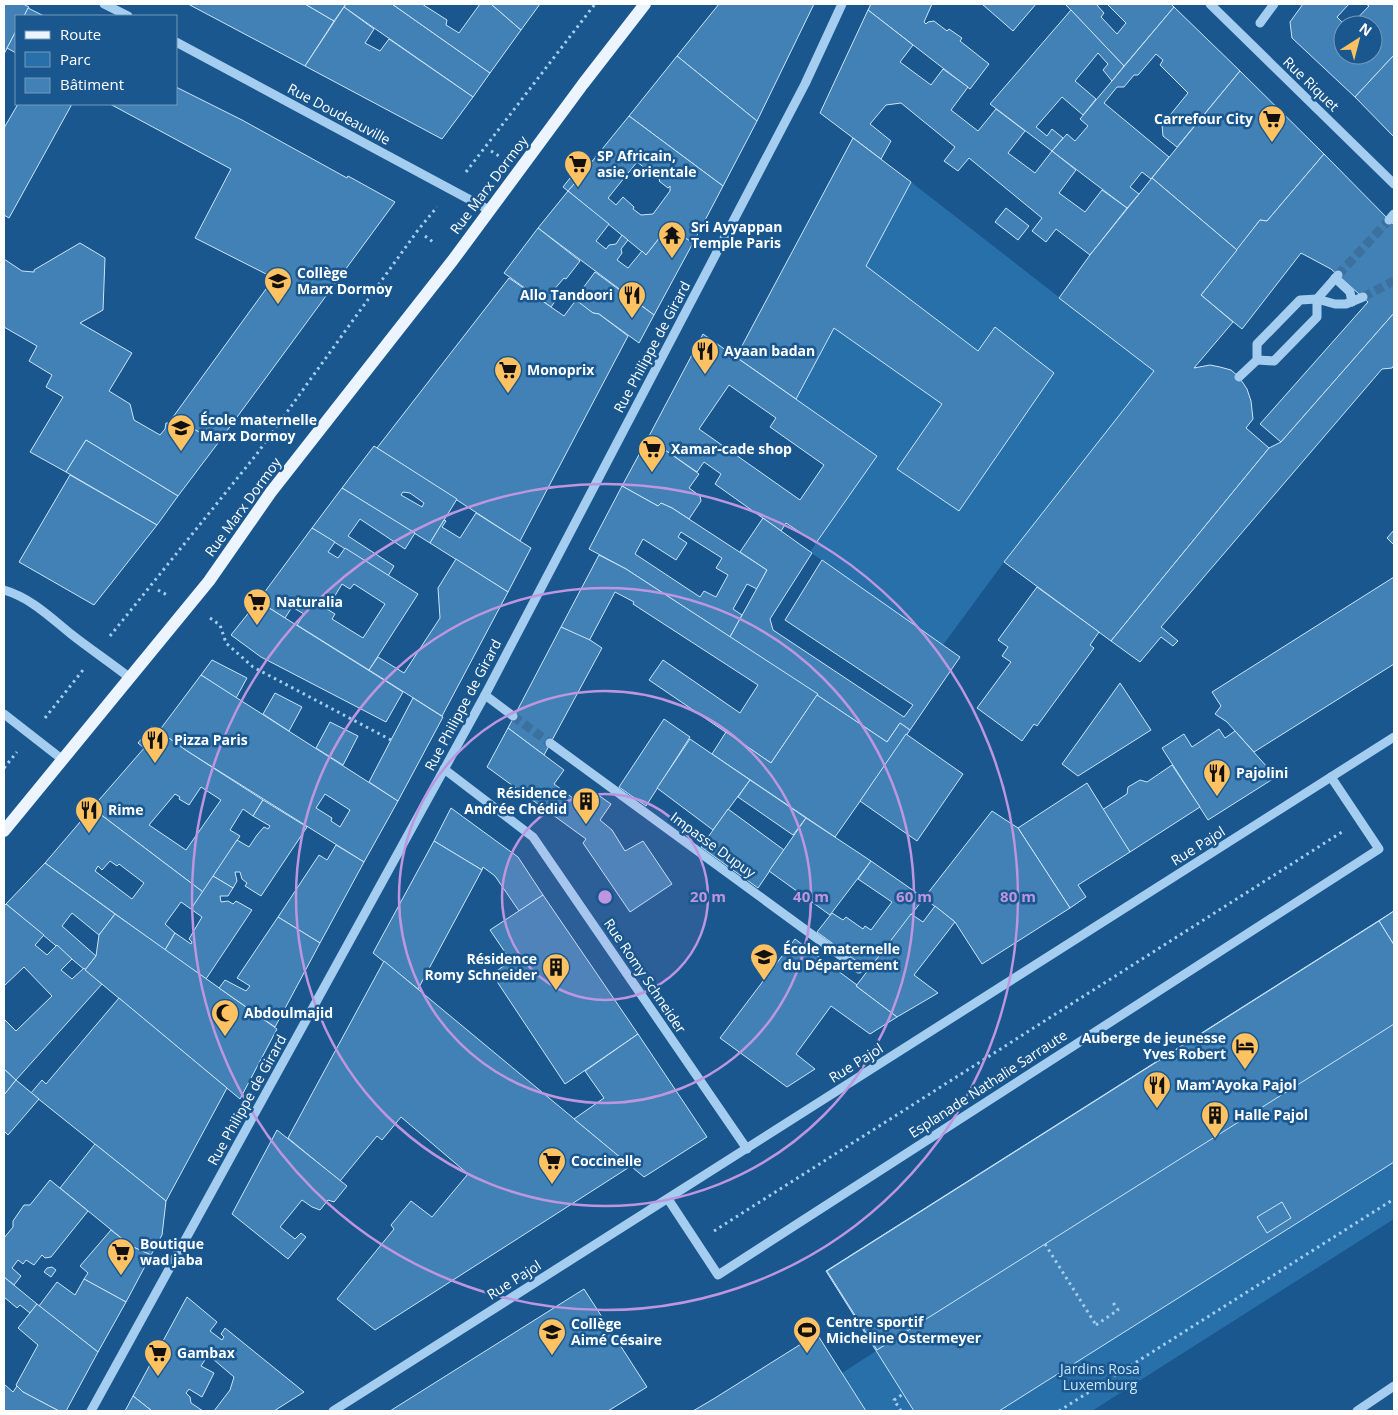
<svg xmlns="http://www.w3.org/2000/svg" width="1398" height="1415" font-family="'Open Sans',sans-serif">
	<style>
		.green { fill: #2870aa }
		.building { fill: #4181b6; stroke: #cbe5fa; fill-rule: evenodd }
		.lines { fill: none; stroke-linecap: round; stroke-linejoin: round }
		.minor-tunnel { stroke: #3c709f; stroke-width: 9; stroke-dasharray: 9 4.5; stroke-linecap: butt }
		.path { stroke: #a5cdef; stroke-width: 3; stroke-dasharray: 2.5 4; stroke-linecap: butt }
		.minor { stroke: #a5cdef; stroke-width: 9 }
		.major { stroke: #ecf5ff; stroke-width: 12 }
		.path-bridge { stroke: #a5cdef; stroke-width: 3; stroke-dasharray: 2.5 4; stroke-linecap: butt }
		.ring { fill: none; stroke: #bd96df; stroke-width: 2.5 }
		.labels { text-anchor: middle; stroke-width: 5; stroke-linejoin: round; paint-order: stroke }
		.street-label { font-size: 14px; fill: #fff; stroke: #19578e }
		.poi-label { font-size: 14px; font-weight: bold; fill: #fff; stroke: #19578e; text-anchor: start }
		.park-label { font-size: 14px; fill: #cbe5fa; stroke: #19578e }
		.centre { fill: #bd96df; stroke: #19578e; stroke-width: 2.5 }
		.ring-label { font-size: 15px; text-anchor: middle; font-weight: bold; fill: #bd96df; stroke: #19578e; stroke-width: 5; stroke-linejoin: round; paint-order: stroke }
	</style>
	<rect width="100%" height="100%" fill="#19578e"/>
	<!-- green -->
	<g class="green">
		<path d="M911 182 1154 371 1004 562 943 645 810 552 877 456 796 399 834 328 942 404 897 469 959 511 1054 373 995 328 978 351 866 266Z"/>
		<path d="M1394 1162V1219L1092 1411H999Z"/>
		<path d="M876 1351 914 1411H866L842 1373Z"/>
	</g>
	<!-- building -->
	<g class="building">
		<path d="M4 4H23L29 7 24 16H16V31L4 54Z"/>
		<path d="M188 4H305L334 21 305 66Z"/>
		<path d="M305 4H346L334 21Z"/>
		<path d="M346 4H392L490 73 473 97 344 7Z"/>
		<path d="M392 4H422L447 20 446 25 459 33 480 4H491L521 30 490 73Z"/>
		<path d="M491 4H540L521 30Z"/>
		<path d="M719 4H814L757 121 677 56Z"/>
		<path d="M871 4H932L924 22 926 24 928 22 934 21 947 31 949 29 962 38 960 41 989 64 970 89 868 10Z"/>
		<path d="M982 4H1036L1013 31Z"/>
		<path d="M1065 4H1096L1104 13 1101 17 1117 34 1126 23 1107 4H1171L1174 7 1124 66Z"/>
		<path d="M1303 4H1349L1337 17 1345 25H1343V55H1373V25H1351L1369 6 1366 4H1394V55L1355 97 1292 38 1290 22Z"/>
		<path d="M344 7 374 29 365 43 380 51 389 39 473 97 442 139 305 66Z"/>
		<path d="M1174 7 1240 71 1177 147 1163 136 1162 125 1188 93 1160 65 1163 60 1156 54 1138 75H1134L1124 87H1117L1104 103 1169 157 1151 179 1142 172 1130 187 1139 194 1127 208 1052 151 1067 134 1075 141 1088 126 1080 119Z"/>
		<path d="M28 8 44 16H24Z"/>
		<path d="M868 10 913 45 900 62 931 85 943 69 968 87 951 110 978 131 996 109 1025 131 1008 153 1035 173 1052 151 1076 170 1059 193 1085 212 1102 190 1127 208 1090 255 1056 229 1046 242 1032 231 1042 218 969 158 958 171 944 161 955 147 901 103 886 105 870 124 891 141 881 159 820 113Z"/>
		<path d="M1071 10 1124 66 1112 81 1103 70 1108 64 1098 53 1075 81 1096 99 1083 115 1062 97 1036 127 1047 136 1052 129 1063 138 1052 151 990 104Z"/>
		<path d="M16 31V53L7 48Z"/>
		<path d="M1394 55V137L1355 97Z"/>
		<path d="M677 56 757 121 723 186 629 116Z"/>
		<path d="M1240 71 1324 154 1267 221 1260 220 1237 250 1152 178Z"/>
		<path d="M176 87 242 120 347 178 348 176 395 202 218 443 173 417 274 278 195 238 231 169 110 104H176Z"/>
		<path d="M18 104H72L9 218 4 215V128Z"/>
		<path d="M629 116 723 186 693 243 668 227 646 255 568 191ZM637 162 660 180 659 181 668 188 670 186V191L653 214 641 215 633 209 634 207 623 197 616 205 608 198Z"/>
		<path d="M853 138 911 182 866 266 978 351 995 327 1054 373 959 511 897 469 942 404 834 328 796 399 736 357Z"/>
		<path d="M1324 154 1394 225V313L1281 442 1260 424 1368 302 1331 269 1301 253 1242 329 1201 295 1260 220 1267 221Z"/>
		<path d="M574 173 580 177 568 191 563 187Z"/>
		<path d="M1152 178 1237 250 1201 295 1233 322 1194 368 1210 365 1220 367 1231 370 1239 377 1247 389 1251 401 1253 419 1246 428 1269 448 1111 641 1004 562 1154 371 1059 298 1090 255Z"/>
		<path d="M568 191 609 224 596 241 606 249 609 245 616 244 622 235 628 240 621 249 622 253 617 260 628 268 642 251 646 255 668 227 693 243 654 315 538 228Z"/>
		<path d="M1006 208 1029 226 1018 240 995 222Z"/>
		<path d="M538 228 580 261 566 279 564 278 552 292 558 297 551 307 504 273Z"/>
		<path d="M80 243 105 258 103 310 80 323 132 353 109 391 130 404 134 420 160 435 165 429 166 423H169L173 417 218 443 178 496 86 440 66 472 30 452 63 397 46 387 52 375 29 361 37 346 4 327V259L22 271 34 272V270Z"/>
		<path d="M595 272 654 315 639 343 599 314 593 313 574 300Z"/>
		<path d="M509 278 564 316 576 300 593 313 599 314 628 336 520 541 377 448Z"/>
		<path d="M1394 313V365L1392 368 1382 369 1161 627 1178 641 1173 646 1161 637 1140 662 1111 641 1269 448 1281 442Z"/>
		<path d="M703 334 877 456 816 543 786 523 781 531 715 484 721 474 704 462 697 472 648 438ZM729 385 776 418 770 427 824 465 800 500 699 429Z"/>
		<path d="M648 438 699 474 689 488 700 496 701 501 689 519 672 508 661 503 658 506 622 486Z"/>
		<path d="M86 440 178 496 157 525 66 472Z"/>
		<path d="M374 446 457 499 430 543 342 488ZM403 492 410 493 424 503 422 507 401 495Z"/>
		<path d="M70 475 157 525 94 605 19 562Z"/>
		<path d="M622 486 658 506 661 503 672 508 767 570 757 589 747 584 733 609 742 615 730 637 626 569 589 549ZM681 532 722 558 716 568 728 575 716 597 704 591 700 597 635 554 643 539 676 560 687 543 678 537Z"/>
		<path d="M342 488 415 533 405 549 360 519 348 536 394 566 388 576 312 528Z"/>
		<path d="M476 513 531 548 508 592 430 543 444 520 446 521 442 527 460 538Z"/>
		<path d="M763 518 812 553 770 619 773 630 904 717 913 705 785 620 822 560 960 657 910 730 900 723 887 742 730 637 767 570 740 552Z"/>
		<path d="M312 528 335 542 328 552 338 558 345 548 418 594 369 670 297 625 304 614 292 607 285 618 258 601ZM342 584 350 589 354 584 385 604 363 638 332 619 335 614 327 609Z"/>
		<path d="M1394 530V545L1387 538Z"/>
		<path d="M599 555 626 569 818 694 771 763 649 680 663 660 740 713 758 685 633 604 634 602 615 592 589 641 561 627Z"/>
		<path d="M456 559 508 592 442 716 369 670 378 657 404 673 440 618 438 588Z"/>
		<path d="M1394 577V664L1254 752 1227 722 1215 714 1221 706 1212 692Z"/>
		<path d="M1037 587 1099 632 1090 645 1094 648 1037 726 1034 724 1022 741 977 708 1011 662 1002 656 1008 647 998 640Z"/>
		<path d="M258 601 403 692 386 722 261 657 231 635Z"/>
		<path d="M561 627 590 640 602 648 544 755 508 728Z"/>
		<path d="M212 660 247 678 236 698 201 675Z"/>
		<path d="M201 675 398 801 364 862 187 751 159 731ZM325 794 350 810 340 827 331 821 332 818 316 808Z"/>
		<path d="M1120 683 1151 730 1078 776 1062 764Z"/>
		<path d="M275 693 302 707 289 731 263 714Z"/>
		<path d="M817 695 887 742 900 723 910 730 835 837 712 754 726 732 771 763Z"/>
		<path d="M413 698 443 717 398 801 369 782Z"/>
		<path d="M664 719 690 737 646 806 619 787Z"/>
		<path d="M330 722 358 736 343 765 316 748Z"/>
		<path d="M152 726 158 732 144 748 138 743Z"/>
		<path d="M508 728 564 770 554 784 581 804 591 790 611 804 600 820 612 830 625 851 643 841 672 884 630 912 583 843 586 839 487 767Z"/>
		<path d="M1219 729 1225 738 1235 731 1276 777 1208 820 1162 748 1184 734 1192 747Z"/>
		<path d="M159 731 187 751 263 800 253 816 243 809 230 830 240 836 203 892 92 808ZM201 787 221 800 186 850 149 825 175 794 180 797 179 799 189 805Z"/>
		<path d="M906 734 963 774 917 841 860 801Z"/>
		<path d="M690 739 750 780 713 830 657 788Z"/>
		<path d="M1172 765 1200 807 1130 852 1102 810 1127 794 1128 787 1140 780 1147 782Z"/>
		<path d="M750 780 806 818 793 835 738 797Z"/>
		<path d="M1087 783 1130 852 1078 885 1086 897 1070 908 1018 828Z"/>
		<path d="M263 800 307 827 261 896 245 886 247 883 242 879 240 872H235L237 881 233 888 213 876 237 840 249 847 257 835 264 827 268 829 270 826 253 816Z"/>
		<path d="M92 808 203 892 191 909 181 902 165 924 175 933 165 950 45 863ZM110 861 117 866 119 864 144 883 132 899 95 871 98 866 102 870Z"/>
		<path d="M451 808 518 857 543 895 519 911 495 876 483 867 482 870 434 841Z"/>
		<path d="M728 809 784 850 758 888 701 847Z"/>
		<path d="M992 811 1018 828 1070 908 982 964 955 922 924 898Z"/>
		<path d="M806 818 871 861 830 915 769 871Z"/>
		<path d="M434 841 482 870 418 989 373 953Z"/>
		<path d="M336 845 364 862 320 943 278 917 319 855 327 860Z"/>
		<path d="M871 861 924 898 869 970 817 932 832 913 843 920 846 917 863 929 865 926 871 930 892 902 858 879Z"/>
		<path d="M45 863 115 914 99 935 72 913 62 926 96 956 85 970 6 904Z"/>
		<path d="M213 876 233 888 228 896H220L221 902 228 901 233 904 236 901 252 910 206 979 165 950 175 933 191 944 192 942 189 939 202 917 191 909Z"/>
		<path d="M543 895 638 1034 565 1084 492 974 511 961 490 930Z"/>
		<path d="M6 904 44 935 35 945 47 955 57 945 72 959 61 970 72 979 84 968 102 984 16 1080 4 1069V1019L16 1031 52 996 24 967 4 986V906Z"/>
		<path d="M935 906 955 922 914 975 938 993 897 1017 856 986 911 914 923 922Z"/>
		<path d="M1394 911V1162L999 1411H914L826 1271Z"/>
		<path d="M1394 911V945L1379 921Z"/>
		<path d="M115 914 277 1029 240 1099 85 970 96 956 99 935Z"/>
		<path d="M278 917 320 943 275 1027 219 988 225 980 246 991 250 986 237 978Z"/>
		<path d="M1379 921 1394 945V1024L877 1350 827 1271Z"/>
		<path d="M795 939 857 985 856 986 897 1017 870 1034 831 1006 796 1054 815 1069 787 1087 720 1038Z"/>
		<path d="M384 961 631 1166 375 1330 337 1299 394 1229 391 1225 411 1201 432 1217 468 1174 401 1117 382 1140 377 1136 340 1181 288 1138Z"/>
		<path d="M119 998 227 1088 166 1201 31 1093 42 1080 46 1084Z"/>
		<path d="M638 1034 707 1137 644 1177 574 1119 604 1098 585 1071Z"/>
		<path d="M4 1069 16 1080 4 1095Z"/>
		<path d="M16 1080 39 1099 8 1135 4 1131V1095Z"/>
		<path d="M277 1130 347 1186 334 1202 328 1200 320 1210 312 1207 302 1200 280 1227 295 1239 301 1233 306 1237 288 1259 232 1214Z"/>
		<path d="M95 1144 166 1201 162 1235 151 1255 131 1246 60 1188Z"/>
		<path d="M50 1180 88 1211 51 1257 45 1258 42 1255 34 1265 26 1260 23 1264 18 1260 12 1268 21 1276 14 1285 4 1277V1238L13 1227V1221L24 1205H30Z"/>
		<path d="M1282 1202 1291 1218 1267 1233 1257 1217Z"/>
		<path d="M111 1230 131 1246 151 1255 126 1302 84 1279 88 1273 80 1266Z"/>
		<path d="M52 1267 56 1270 51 1277 44 1272 47 1268Z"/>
		<path d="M4 1277 37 1304 30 1313 20 1305 17 1308 4 1297Z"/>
		<path d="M84 1279 126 1302 98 1352 39 1306 57 1282 75 1295Z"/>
		<path d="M584 1289 647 1387 608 1411H390Z"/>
		<path d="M187 1297 217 1322 210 1331 222 1340 224 1337 221 1334 225 1328 304 1392 274 1411H214L230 1390 234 1377 213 1359 206 1358 201 1366 214 1373 202 1397 189 1389 186 1393 190 1397 191 1403 203 1411H152L133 1396Z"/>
		<path d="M37 1304 98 1352 66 1411H59L23 1392 16 1385 38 1345 18 1328Z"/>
		<path d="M817 1334 866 1411H693L715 1398Z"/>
		<path d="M4 1384 13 1392 17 1386 23 1392 59 1411H4Z"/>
		<path d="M133 1396 152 1411H125Z"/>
	</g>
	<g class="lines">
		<!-- minor-tunnel -->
		<g class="minor-tunnel">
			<path d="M1338 275 1389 220"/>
			<path d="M1363 297 1394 281"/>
			<path d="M513 716 550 743"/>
		</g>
		<!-- path -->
		<g class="path">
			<path d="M491 151 499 156"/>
			<path d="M466 172 595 4"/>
			<path d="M425 236 433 242"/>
			<path d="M158 590 167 595"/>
			<path d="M210 618 220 625 226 643 253 667 391 740"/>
			<path d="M110 636 256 455 418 230 437 207"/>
			<path d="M45 718 83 670"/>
			<path d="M4 768 17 752"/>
			<path d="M714 1231 1342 832"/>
			<path d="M1096 1325 1118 1310 1112 1301"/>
			<path d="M901 1411 894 1400 903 1394"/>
			<path d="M1059 1411 1394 1199"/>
		</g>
		<!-- minor -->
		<g class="minor">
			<path d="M104 4 128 16"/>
			<path d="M1210 4 1394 184"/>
			<path d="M1260 23 1274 4"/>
			<path d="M176 42 489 210"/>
			<path d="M1389 220 1394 214"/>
			<path d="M1335 278 1350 292 1352 302"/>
			<path d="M1257 360 1274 361 1317 317V299L1338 275"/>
			<path d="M1239 377 1257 360V344L1300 300 1317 299 1335 304H1346L1363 297"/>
			<path d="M4 590C31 598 50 617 71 634 90 649 111 663 130 678"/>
			<path d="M485 695 513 716"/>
			<path d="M4 714 63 760"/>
			<path d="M550 743 859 969"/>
			<path d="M444 769 533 837 747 1149"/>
			<path d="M668 1199 718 1275 1379 849 1331 777"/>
			<path d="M91 1411 485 695 805 84 842 4"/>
			<path d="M333 1411 1394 737"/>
			<path d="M1357 1411 1394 1386"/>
		</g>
		<!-- major -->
		<path class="major" d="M4 831 209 581 271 492 453 260 583 84 645 4"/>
		<!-- path-bridge -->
		<path class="path-bridge" d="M1045 1244 1096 1325"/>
	</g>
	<!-- distance rings -->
	<circle cx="605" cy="897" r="103" fill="#bd96df" fill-opacity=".12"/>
	<g class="ring">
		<circle cx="605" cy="897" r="103"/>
		<circle cx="605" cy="897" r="206"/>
		<circle cx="605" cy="897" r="309"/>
		<circle cx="605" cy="897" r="413"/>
	</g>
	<!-- icons -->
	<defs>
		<g id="supermarket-pin" transform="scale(1.4375)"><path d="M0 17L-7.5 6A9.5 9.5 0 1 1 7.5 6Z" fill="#ffc262" stroke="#19578e"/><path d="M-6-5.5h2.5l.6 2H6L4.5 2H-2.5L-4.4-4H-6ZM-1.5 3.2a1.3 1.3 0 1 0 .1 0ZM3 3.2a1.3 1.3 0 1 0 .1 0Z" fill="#111"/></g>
		<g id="temple-pin" transform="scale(1.4375)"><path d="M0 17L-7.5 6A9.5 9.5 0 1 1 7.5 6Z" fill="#ffc262" stroke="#19578e"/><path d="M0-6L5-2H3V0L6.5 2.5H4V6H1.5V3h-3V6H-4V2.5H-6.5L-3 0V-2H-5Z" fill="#111"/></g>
		<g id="school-pin" transform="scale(1.4375)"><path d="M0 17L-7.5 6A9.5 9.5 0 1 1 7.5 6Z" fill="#ffc262" stroke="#19578e"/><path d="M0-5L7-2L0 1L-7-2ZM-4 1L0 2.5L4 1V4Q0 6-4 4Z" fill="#111"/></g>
		<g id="restaurant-pin" transform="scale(1.4375)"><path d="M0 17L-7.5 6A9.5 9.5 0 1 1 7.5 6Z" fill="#ffc262" stroke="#19578e"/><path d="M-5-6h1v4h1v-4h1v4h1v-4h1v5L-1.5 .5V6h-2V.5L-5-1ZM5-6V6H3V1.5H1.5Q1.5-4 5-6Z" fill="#111"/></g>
		<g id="building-pin" transform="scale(1.4375)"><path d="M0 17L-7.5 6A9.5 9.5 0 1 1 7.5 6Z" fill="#ffc262" stroke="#19578e"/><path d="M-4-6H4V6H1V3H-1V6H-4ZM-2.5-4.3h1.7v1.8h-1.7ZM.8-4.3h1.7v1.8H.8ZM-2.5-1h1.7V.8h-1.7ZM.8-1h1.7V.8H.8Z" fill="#111"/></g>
		<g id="mosque-pin" transform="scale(1.4375)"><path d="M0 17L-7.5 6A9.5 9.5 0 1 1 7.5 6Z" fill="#ffc262" stroke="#19578e"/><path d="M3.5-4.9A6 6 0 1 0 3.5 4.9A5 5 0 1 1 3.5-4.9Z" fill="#111"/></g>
		<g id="hotel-pin" transform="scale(1.4375)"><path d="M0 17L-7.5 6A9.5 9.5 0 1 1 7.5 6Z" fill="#ffc262" stroke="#19578e"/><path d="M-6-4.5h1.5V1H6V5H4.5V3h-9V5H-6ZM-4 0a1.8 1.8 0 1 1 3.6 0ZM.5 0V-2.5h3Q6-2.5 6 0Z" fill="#111"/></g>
		<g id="stadium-pin" transform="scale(1.4375)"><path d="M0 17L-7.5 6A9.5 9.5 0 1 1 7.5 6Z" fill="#ffc262" stroke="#19578e"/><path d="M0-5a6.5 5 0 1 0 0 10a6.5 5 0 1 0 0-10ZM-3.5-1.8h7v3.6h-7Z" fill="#111"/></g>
	</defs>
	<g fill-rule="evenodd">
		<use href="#supermarket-pin" x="1272" y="119"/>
		<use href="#supermarket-pin" x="578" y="164"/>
		<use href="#temple-pin" x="672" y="235"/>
		<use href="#school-pin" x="278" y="281"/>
		<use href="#restaurant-pin" x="632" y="295"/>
		<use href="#restaurant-pin" x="705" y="351"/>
		<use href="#supermarket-pin" x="508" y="370"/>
		<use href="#school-pin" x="181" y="428"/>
		<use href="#supermarket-pin" x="652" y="449"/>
		<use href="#supermarket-pin" x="257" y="602"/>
		<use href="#restaurant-pin" x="155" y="740"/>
		<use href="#restaurant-pin" x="1217" y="773"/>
		<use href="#building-pin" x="586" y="801"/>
		<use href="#restaurant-pin" x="89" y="810"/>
		<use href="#school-pin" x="764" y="957"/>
		<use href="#building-pin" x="556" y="967"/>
		<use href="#mosque-pin" x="225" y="1013"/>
		<use href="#hotel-pin" x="1245" y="1046"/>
		<use href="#restaurant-pin" x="1157" y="1085"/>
		<use href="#building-pin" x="1215" y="1115"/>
		<use href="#supermarket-pin" x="552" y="1161"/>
		<use href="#supermarket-pin" x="121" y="1252"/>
		<use href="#stadium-pin" x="807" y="1330"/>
		<use href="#school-pin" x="552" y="1332"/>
		<use href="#supermarket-pin" x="158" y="1353"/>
	</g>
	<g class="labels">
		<!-- street labels -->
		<g class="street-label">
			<text transform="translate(1311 84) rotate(44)" y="5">Rue Riquet</text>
			<text transform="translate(339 114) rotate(28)" y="5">Rue Doudeauville</text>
			<text transform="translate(489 185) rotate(-53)" y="5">Rue Marx Dormoy</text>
			<text transform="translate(652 347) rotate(-62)" y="5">Rue Philippe de Girard</text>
			<text transform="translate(243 507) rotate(-54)" y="5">Rue Marx Dormoy</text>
			<text transform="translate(463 705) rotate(-62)" y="5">Rue Philippe de Girard</text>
			<text transform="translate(713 845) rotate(36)" y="5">Impasse Dupuy</text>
			<text transform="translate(1198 846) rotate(-32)" y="5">Rue Pajol</text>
			<text transform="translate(645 976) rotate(56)" y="5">Rue Romy Schneider</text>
			<text transform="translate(856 1063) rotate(-32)" y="5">Rue Pajol</text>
			<text transform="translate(988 1084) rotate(-33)" y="5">Esplanade Nathalie Sarraute</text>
			<text transform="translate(247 1100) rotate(-61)" y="5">Rue Philippe de Girard</text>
			<text transform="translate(514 1280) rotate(-32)" y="5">Rue Pajol</text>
		</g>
		<!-- poi labels -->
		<g class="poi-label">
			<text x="1253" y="124" text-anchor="end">Carrefour City</text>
			<text x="597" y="161">SP Africain,<tspan x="597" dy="16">asie, orientale</tspan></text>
			<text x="691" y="232">Sri Ayyappan<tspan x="691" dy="16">Temple Paris</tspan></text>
			<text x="297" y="278">Collège<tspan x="297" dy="16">Marx Dormoy</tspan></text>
			<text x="613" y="300" text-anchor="end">Allo Tandoori</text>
			<text x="724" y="356">Ayaan badan</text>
			<text x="527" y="375">Monoprix</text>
			<text x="200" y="425">École maternelle<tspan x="200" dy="16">Marx Dormoy</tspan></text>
			<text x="671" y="454">Xamar-cade shop</text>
			<text x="276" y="607">Naturalia</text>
			<text x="174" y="745">Pizza Paris</text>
			<text x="1236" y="778">Pajolini</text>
			<text x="567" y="798" text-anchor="end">Résidence<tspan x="567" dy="16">Andrée Chédid</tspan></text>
			<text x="108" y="815">Rime</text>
			<text x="783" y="954">École maternelle<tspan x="783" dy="16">du Département</tspan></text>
			<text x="537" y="964" text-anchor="end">Résidence<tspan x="537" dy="16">Romy Schneider</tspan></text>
			<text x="244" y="1018">Abdoulmajid</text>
			<text x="1226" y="1043" text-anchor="end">Auberge de jeunesse<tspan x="1226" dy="16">Yves Robert</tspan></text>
			<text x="1176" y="1090">Mam'Ayoka Pajol</text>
			<text x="1234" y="1120">Halle Pajol</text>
			<text x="571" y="1166">Coccinelle</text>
			<text x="140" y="1249">Boutique<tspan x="140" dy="16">wad jaba</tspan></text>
			<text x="826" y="1327">Centre sportif<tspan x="826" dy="16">Micheline Ostermeyer</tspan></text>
			<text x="571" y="1329">Collège<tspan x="571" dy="16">Aimé Césaire</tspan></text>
			<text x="177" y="1358">Gambax</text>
		</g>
		<!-- park labels -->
		<g class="park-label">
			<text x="1100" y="1374">Jardins Rosa<tspan x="1100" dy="16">Luxemburg</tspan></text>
		</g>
	</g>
	<circle cx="605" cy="897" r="8" class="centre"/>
	<g class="ring-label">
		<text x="708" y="902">20 m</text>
		<text x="811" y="902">40 m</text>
		<text x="914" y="902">60 m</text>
		<text x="1018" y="902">80 m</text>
	</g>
	<!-- border -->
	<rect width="1398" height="1415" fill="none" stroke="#ffffff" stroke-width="10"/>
	<!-- legend -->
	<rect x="15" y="15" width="162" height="90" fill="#19578e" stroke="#759abb"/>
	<rect x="25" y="31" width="25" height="8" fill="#ecf5ff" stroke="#759abb"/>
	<text x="60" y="40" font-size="15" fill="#ffffff">Route</text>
	<rect x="25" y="52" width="25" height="15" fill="#2870aa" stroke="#759abb"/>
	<text x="60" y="65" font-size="15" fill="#ffffff">Parc</text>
	<rect x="25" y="78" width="25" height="15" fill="#4181b6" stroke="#759abb"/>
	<text x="60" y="90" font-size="15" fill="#ffffff">Bâtiment</text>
	<!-- north arrow -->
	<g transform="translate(1358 40) rotate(36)"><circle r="24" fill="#19578e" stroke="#759abb"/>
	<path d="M0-4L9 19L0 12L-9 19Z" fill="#ffc262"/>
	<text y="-8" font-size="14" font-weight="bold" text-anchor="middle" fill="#ffffff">N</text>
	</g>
</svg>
